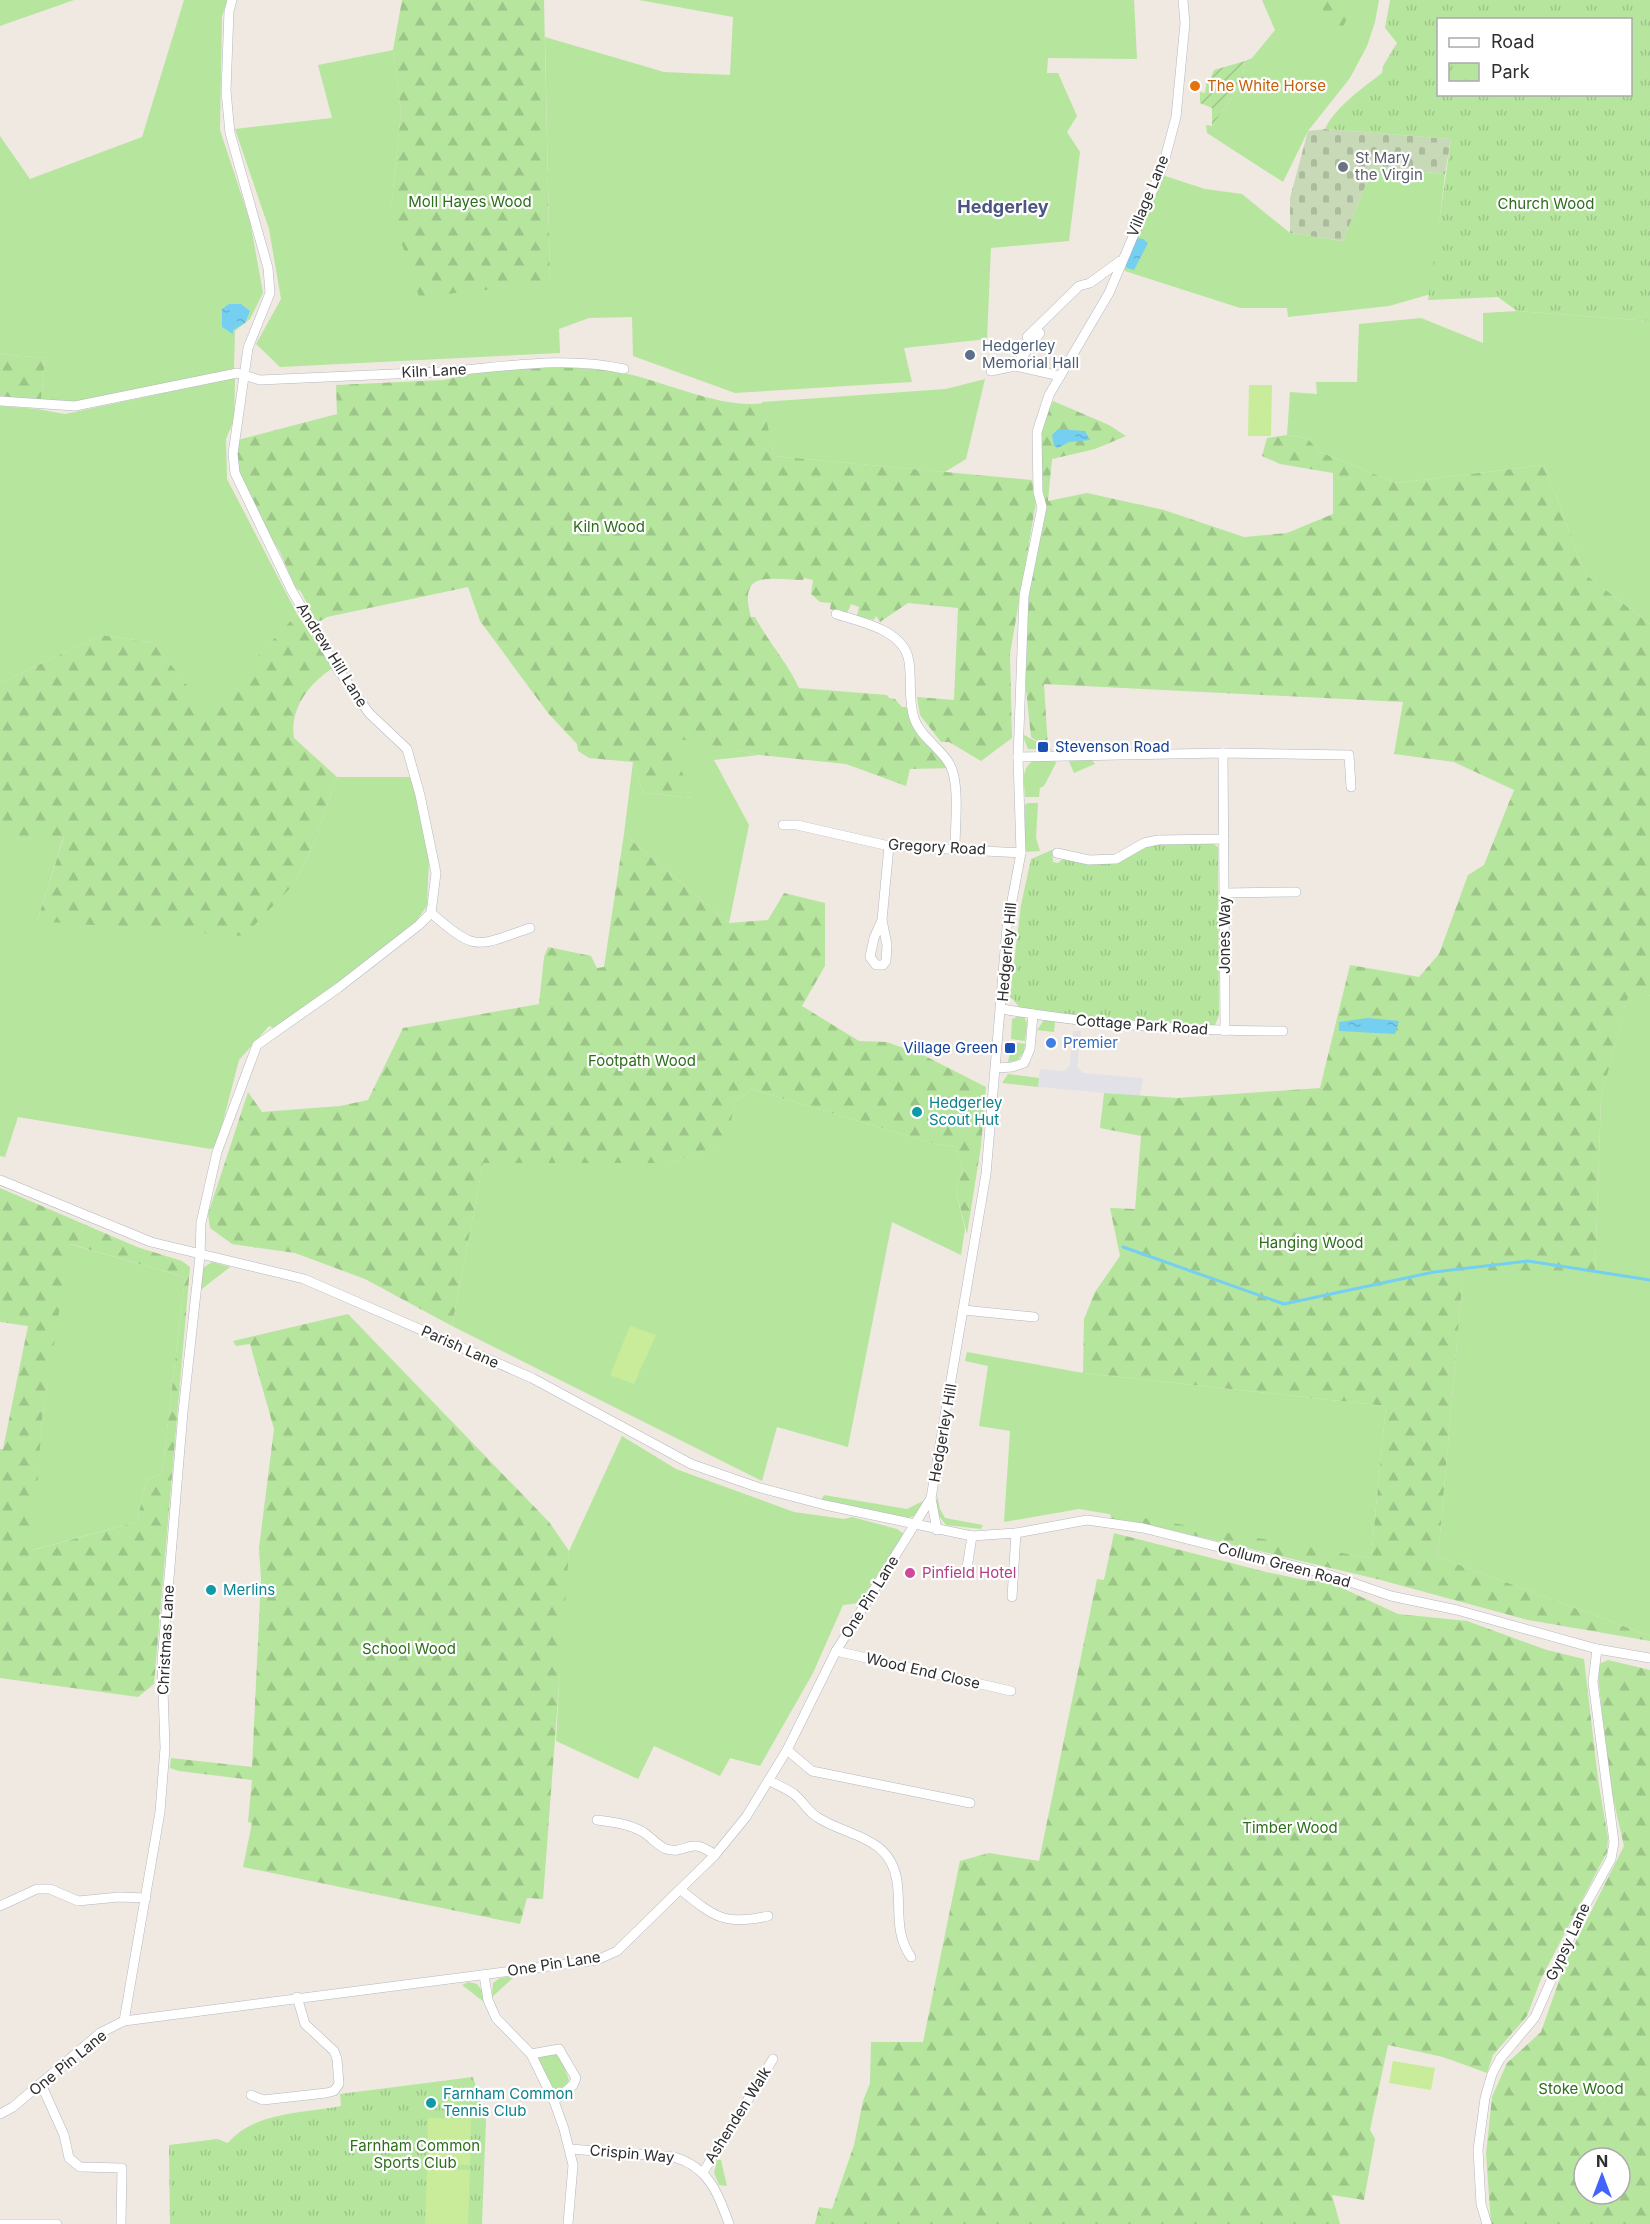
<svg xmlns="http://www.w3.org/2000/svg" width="1650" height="2224" font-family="Inter,sans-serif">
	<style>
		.industrial { fill: #e3e1e8 }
		.grass { fill: #b6e59e }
		.forest { fill: url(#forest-firs); fill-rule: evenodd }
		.cemetery { fill: url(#cemetery-stones) }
		.park { fill: url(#park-tufts); fill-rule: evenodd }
		.garden { fill: url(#garden-furrows) }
		.pitch { fill: #c9ec9a }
		.water { fill: url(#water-ripples) }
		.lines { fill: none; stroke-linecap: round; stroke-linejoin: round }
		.stream { stroke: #75cff0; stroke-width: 3 }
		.street-casing { stroke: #b4b7c1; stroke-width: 10 }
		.street { stroke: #fff; stroke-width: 9 }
		.food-dot { fill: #e8710a; stroke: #fff; stroke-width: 2 }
		.worship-dot { fill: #6b7280; stroke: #fff; stroke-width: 2 }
		.service-dot { fill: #5c6f8a; stroke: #fff; stroke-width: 2 }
		.transit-dot { fill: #1a4fb4; stroke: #fff; stroke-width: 2 }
		.shop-dot { fill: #3f7fe0; stroke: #fff; stroke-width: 2 }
		.culture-dot { fill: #0f9aa8; stroke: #fff; stroke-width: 2 }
		.hotel-dot { fill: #d1479c; stroke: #fff; stroke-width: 2 }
		.labels { text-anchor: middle; stroke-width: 4.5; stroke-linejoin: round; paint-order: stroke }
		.food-label { font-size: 15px; fill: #c56008; stroke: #fff; text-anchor: start }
		.worship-label { font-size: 15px; fill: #5b616d; stroke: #fff; text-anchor: start }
		.street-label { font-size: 15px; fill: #2e2e2e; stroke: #fff }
		.park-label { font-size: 15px; fill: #2c6e1b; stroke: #fff }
		.service-label { font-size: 15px; fill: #4e5e75; stroke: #fff; text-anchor: start }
		.transit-label { font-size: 15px; fill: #164399; stroke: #fff; text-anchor: start }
		.shop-label { font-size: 15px; fill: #366cbe; stroke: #fff; text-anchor: start }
		.culture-label { font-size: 15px; fill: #0d838f; stroke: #fff; text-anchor: start }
		.hotel-label { font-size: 15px; fill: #b23c85; stroke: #fff; text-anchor: start }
		.quarter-label { font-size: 18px; font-weight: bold; fill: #4d5680; stroke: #fff }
	</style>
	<defs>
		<pattern id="forest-firs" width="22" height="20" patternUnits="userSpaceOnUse" patternTransform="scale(1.5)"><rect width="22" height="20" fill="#b6e59e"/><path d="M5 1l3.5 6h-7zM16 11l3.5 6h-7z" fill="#9dc588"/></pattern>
		<pattern id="cemetery-stones" width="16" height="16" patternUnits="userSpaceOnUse" patternTransform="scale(1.5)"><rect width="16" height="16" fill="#c8d9b8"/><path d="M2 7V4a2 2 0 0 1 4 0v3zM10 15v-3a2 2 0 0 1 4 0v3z" fill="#acbb9e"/></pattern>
		<pattern id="park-tufts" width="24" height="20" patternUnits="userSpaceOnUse" patternTransform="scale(1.5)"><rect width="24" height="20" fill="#b6e59e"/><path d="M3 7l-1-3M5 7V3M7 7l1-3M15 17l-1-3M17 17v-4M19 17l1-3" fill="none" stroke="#9dc588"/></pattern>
		<pattern id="garden-furrows" width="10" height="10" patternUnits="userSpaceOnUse" patternTransform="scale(1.5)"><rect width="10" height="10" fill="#b6e59e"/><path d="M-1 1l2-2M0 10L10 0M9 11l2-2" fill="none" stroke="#9dc588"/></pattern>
		<pattern id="water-ripples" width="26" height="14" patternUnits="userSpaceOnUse" patternTransform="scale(1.5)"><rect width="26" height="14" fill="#75cff0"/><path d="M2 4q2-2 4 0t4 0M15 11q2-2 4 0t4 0" fill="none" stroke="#66b2ce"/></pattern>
	</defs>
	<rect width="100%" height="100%" fill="#efe9e1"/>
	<!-- industrial -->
	<path class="industrial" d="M1073 1031H1081L1077 1067 1083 1073 1143 1078 1140 1096 1038 1087 1040 1069 1065 1071 1070 1065Z"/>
	<!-- grass -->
	<g class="grass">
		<path d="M0 0H74L0 26Z"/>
		<path d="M184 0H228L222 16 220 130 250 221 263 293 250 319 235 331 234 369C172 385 106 407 41 401L45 358 0 354V136L30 179 142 137Z"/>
		<path d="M639 0H1134L1137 59 1048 58 1047 73H1058L1077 116 1067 132 1080 152 1069 241 991 248 987 339 904 348 912 382 735 393 633 356 632 317 589 318 559 329 560 353 280 367 256 344 281 299 269 229 235 129 332 118 318 65 393 50 401 112 391 210 550 282 545 37 664 72 730 75 733 17Z"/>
		<path d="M1262 0H1379L1375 22 1367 46 1350 78 1308 131 1283 182 1207 133 1206 125 1212 126 1242 83 1245 61 1252 58 1275 30Z"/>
		<path d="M1373 167 1445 174 1431 294 1389 306 1288 317 1287 308H1240L1125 271 1123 266 1162 175 1205 189 1242 194 1290 233 1343 241Z"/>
		<path d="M1517 311 1650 321V624L1586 575 1544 465 1396 483 1320 452 1307 438 1287 435 1290 392 1317 394 1316 382H1357L1359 324 1421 318 1483 343V313Z"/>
		<path d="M235 378 234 420 226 439 227 479 297 614 207 712 154 643 102 635 0 683V406L37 409 65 414Z"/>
		<path d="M985 379 966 459 945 472 774 456 762 402 946 389Z"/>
		<path d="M1022 734 1053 750 1028 749Z"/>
		<path d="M664 735 759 755 714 760 749 825 729 923 624 834 633 762 643 793 693 798Z"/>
		<path d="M1037 759H1054L1056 763 1044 786 1040 788 1039 797H1025C1024 781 1020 766 1037 759Z"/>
		<path d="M1068 759H1091L1095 764 1074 773Z"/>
		<path d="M337 777H412L429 859 427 906 413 926 276 1029 269 1026 239 1060 217 1145 211 1149 18 1117 5 1157 0 1156V836H64L37 921 296 882 314 842Z"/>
		<path d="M1028 803H1038L1036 838 1040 851 1024 852 1025 805Z"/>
		<path d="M1631 985 1650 996V1636L1438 1557 1463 1275H1595L1601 1098Z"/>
		<path d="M1019 1016 1024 1017 1027 1023 1025 1041 1011 1039 1012 1019Z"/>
		<path d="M1044 1020 1055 1022 1054 1032 1037 1030Z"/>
		<path d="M1012 1042 1025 1044 1024 1052 1017 1061 1008 1062Z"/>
		<path d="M1008 1074 1039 1078 1038 1087 1002 1083Z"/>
		<path d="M751 1089 932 1143 956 1147 962 1169 956 1192 965 1229 961 1255 892 1222 848 1447 777 1427 762 1481 452 1326 483 1163H668L725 1144 735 1102Z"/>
		<path d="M69 1244 185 1277 162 1473 146 1481 137 1522 32 1550 42 1419Z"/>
		<path d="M212 1262 230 1267 198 1292 203 1268Z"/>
		<path d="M967 1352 1083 1373 1386 1406 1371 1558 1079 1509 1004 1522 1010 1431 979 1426 988 1366 965 1361Z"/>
		<path d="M622 1436 676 1469 794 1512 844 1519 852 1517 897 1529 904 1534 859 1603 843 1605 813 1673 760 1766 730 1758 720 1776 654 1746 638 1779 556 1741 563 1611 569 1551Z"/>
		<path d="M824 1495 907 1509 923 1501 914 1516 905 1519 821 1500Z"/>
		<path d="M937 1495 940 1509 945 1518 983 1525 981 1529 946 1525 936 1512Z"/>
		<path d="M515 1976 492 1997 493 1983 500 1978Z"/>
		<path d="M468 1982 477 1984 483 1992 484 2002 462 1985Z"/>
		<path d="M553 2051 560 2056 569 2080C565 2089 562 2090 552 2089L538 2062 541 2053Z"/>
		<path d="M717 2160H721L727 2186 719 2185 714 2173Z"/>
	</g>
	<!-- forest -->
	<g class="forest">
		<path d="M402 0H544L550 283 419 297 391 210 401 112 393 50Z"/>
		<path d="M1325 0H1356L1342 29 1318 30Z"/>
		<path d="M0 354 45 358 41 401 0 396Z"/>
		<path d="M563 367C585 369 607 369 628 374 665 382 726 410 763 403L774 456 1032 480 1036 502 1010 654 1012 738 981 761 949 742H941L920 715 917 697 954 700 958 608 908 603 880 622 876 616 874 620 857 616 859 607 851 604 847 613 830 609 831 603 820 602 811 594 813 580 804 578 803 580C768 579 738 570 751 617H755C769 643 787 662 799 688L887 695 889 698 895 699 902 707H906L918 735 952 768 910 769 906 786 846 764 759 755 665 736 694 798 643 793 633 762 589 758 578 751 577 744 548 713 480 621 468 587 327 617 317 623 301 592 295 587 280 552 266 531 240 474 236 456 238 440 337 414 336 385 444 380 484 371Z"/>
		<path d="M1053 401 1109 425 1126 436 1095 449 1052 459 1048 501 1087 493 1164 510 1244 537 1287 533 1333 514V473L1280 464 1262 456 1267 438 1287 435 1307 438 1320 452 1396 483 1544 465 1586 575 1650 624V996L1631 986 1601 1098 1595 1275H1463L1438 1557 1650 1636V1641L1528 1620 1377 1579 1145 1524 1111 1520 1110 1512 1371 1558 1386 1406 1083 1373 1084 1319 1095 1292 1120 1256 1110 1208 1135 1209 1141 1136 1100 1128 1104 1093 1177 1098 1320 1088 1350 965 1419 977 1439 954 1468 875 1484 865 1514 790 1454 762 1394 754 1403 702 1044 684 1048 748 1031 737 1025 680 1029 584 1045 516 1038 433Z"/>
		<path d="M297 614 333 668C310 682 289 709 294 738L337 777 314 842 296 882 244 936 37 921 64 837 0 836V683L102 635 154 643 207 711Z"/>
		<path d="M624 834 729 923 768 920 784 893 825 903V966L802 1006 859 1041 887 1042 925 1056 986 1087 981 1146 967 1234 956 1192 962 1169 956 1147 932 1143 751 1089 735 1102 726 1144 668 1163H483L452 1326 365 1279 295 1253 232 1244 210 1228 208 1214 248 1092 262 1112 340 1106 368 1100 403 1028 539 1004 544 957 548 947 591 956 597 968 604 967Z"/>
		<path d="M0 1188 137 1247 182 1261 190 1267 154 1684 138 1697 0 1678V1449H3L28 1326 0 1322ZM70 1244 185 1277 162 1473 146 1481 137 1522 33 1550 42 1419Z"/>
		<path d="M348 1314 549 1522 569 1551 543 1899 527 1898 520 1924 243 1867 252 1823 248 1822 252 1780 179 1771 170 1768 171 1758 252 1767 261 1578 259 1548 274 1429 250 1344 236 1346 233 1341Z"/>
		<path d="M1114 1533 1266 1572 1309 1581H1327L1398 1614 1467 1621 1547 1650 1584 1659 1598 1779 1608 1838 1607 1852 1541 1979 1527 2016 1493 2055 1487 2073 1443 2057 1388 2045 1370 2130 1375 2139 1364 2200 1332 2195 1340 2224H815L819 2207 832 2209 854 2145 863 2101 870 2083 871 2042H923L960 1861 989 1853 1039 1861 1097 1579 1104 1580Z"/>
		<path d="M1608 1660 1650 1670V2224H1491L1486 2154 1492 2097 1507 2063 1541 2032 1566 1961 1624 1846 1610 1785 1598 1676 1599 1664ZM1584 2158H1620V2194H1584Z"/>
	</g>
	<!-- cemetery -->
	<path class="cemetery" d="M1325 129 1451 139 1445 174 1373 167 1343 241 1290 233V198L1308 131Z"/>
	<!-- park -->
	<g class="park">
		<path d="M1390 0H1650V321L1517 311 1498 297 1428 300 1451 139 1325 129C1336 106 1363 88 1382 73L1383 66 1397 43 1385 28ZM1438 20H1630V94H1438Z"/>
		<path d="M1212 843 1218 847 1219 1015 1214 1028 1124 1023 1020 1008 1010 996 1021 905 1031 859 1052 850 1053 862 1058 863 1063 859 1100 864 1149 844Z"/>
		<path d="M473 2077 486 2120 482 2224H170L169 2145 217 2139 228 2143C253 2112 305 2113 341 2106L340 2094Z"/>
	</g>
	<!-- garden -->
	<path class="garden" d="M1245 61 1242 83 1212 126V108L1200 103V92L1205 93 1207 80H1210L1214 70Z"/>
	<!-- pitch -->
	<g class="pitch">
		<path d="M1249 385H1272L1271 436H1248Z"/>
		<path d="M630 1326 656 1335 634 1384 610 1375Z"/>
		<path d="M1393 2061 1435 2068 1431 2090 1389 2083Z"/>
		<path d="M428 2118 471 2119 470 2165 427 2164Z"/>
		<path d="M427 2169 470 2170 468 2224H425Z"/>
	</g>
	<!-- water -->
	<g class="water">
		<path d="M1136 238 1143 239 1148 243 1134 270 1127 268 1124 264Z"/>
		<path d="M229 304H241L250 311 245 323 233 330V334L222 327V309Z"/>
		<path d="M1058 429 1085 431 1090 440 1069 442 1058 448 1054 446 1052 435Z"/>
		<path d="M1368 1018 1399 1021 1395 1034 1339 1031V1022Z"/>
	</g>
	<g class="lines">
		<!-- stream -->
		<path class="stream" d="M1123 1247 1284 1304 1434 1272 1528 1261 1650 1280"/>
		<!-- street casing -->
		<g class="street-casing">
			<g id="street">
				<path d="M1027 337 1079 286 1090 283 1120 261"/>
				<path d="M1015 366 1040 333"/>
				<path d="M991 371 1015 366 1060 376"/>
				<path d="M0 401 75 406 237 373 260 380C319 377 379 375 438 372 500 368 562 355 624 369"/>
				<path d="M836 614C861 622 905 630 909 662 912 681 908 699 914 718 920 737 941 748 950 765 960 783 955 826 955 848"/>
				<path d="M1223 753 1225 1031"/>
				<path d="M1018 757 1223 753 1349 755 1351 787"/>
				<path d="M783 825H797L889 846 1021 853"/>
				<path d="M1057 853 1089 860 1116 859 1144 843 1158 840 1224 839"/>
				<path d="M1225 893 1296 892"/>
				<path d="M431 913C477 952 474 947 530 928"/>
				<path d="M882 920 887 945 886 961 883 965H876L870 957 874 938 882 920 889 846"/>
				<path d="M1002 1009C1095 1025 1188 1031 1283 1031"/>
				<path d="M997 1068 1012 1067 1024 1063 1030 1049 1033 1014"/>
				<path d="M0 1180 151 1242 304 1279 532 1378 691 1464 757 1487 825 1505 972 1536 1016 1533 1087 1520 1143 1528 1330 1575 1391 1596 1457 1610 1597 1649 1650 1658"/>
				<path d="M963 1310 1034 1317"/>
				<path d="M931 1498 937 1530"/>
				<path d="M967 1568 972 1536"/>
				<path d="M1012 1597 1016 1533"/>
				<path d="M836 1651 1011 1691"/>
				<path d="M787 1750 812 1771 970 1803"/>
				<path d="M770 1781C778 1785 787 1789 794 1794 803 1801 808 1812 817 1817 847 1837 890 1835 897 1881 901 1908 894 1933 911 1957"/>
				<path d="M597 1820C613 1822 629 1824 643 1832 651 1837 658 1846 666 1849 689 1855 687 1835 715 1855"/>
				<path d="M681 1890C714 1917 725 1926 768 1916"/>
				<path d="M0 1906 37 1889H50L78 1901 119 1897 146 1898"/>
				<path d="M484 1975 488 2000 496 2018 531 2054 554 2101 564 2129 573 2165 568 2224"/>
				<path d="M124 2021 160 1812 165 1748 162 1661 183 1412 200 1256 201 1223 217 1152 257 1045 338 988 419 925 431 913 436 873 420 795 407 749 369 713 337 668 292 591 235 473 233 454 248 348 270 293 268 268 230 133 226 91 229 11 232 0"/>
				<path d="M531 2054 559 2049 576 2078 573 2085 554 2101"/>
				<path d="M41 2084 64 2135 69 2158 80 2167 122 2168 121 2224"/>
				<path d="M251 2095 263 2100 326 2093 334 2091 339 2084 337 2059 334 2051 305 2024 297 1997"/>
				<path d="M0 2114 13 2107 100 2033 124 2021 597 1960 617 1951 715 1855 746 1817 787 1750 836 1651 931 1498 986 1174 1007 927 1021 853 1018 757 1024 596 1042 507 1038 492 1037 432 1049 395 1109 293 1163 166 1176 117 1185 23 1183 0"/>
				<path d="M570 2149 674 2157C708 2167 718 2192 729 2224"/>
				<path d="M704 2171 773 2059"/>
				<path d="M0 2224H57"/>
				<path d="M1487 2224 1481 2204 1478 2150 1485 2098 1492 2074 1500 2059 1535 2017 1580 1915 1611 1859 1614 1842 1593 1682 1597 1649"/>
			</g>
		</g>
		<!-- street -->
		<use href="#street" class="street"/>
	</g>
	<!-- markers -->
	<circle class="food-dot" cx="1195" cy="86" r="6"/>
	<circle class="worship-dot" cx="1343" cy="167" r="6"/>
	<circle class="service-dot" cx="970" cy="355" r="6"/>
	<g class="transit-dot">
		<rect x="1037" y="741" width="12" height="12" rx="3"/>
		<rect x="1004" y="1042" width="12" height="12" rx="3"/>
	</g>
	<circle class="shop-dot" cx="1051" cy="1043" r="6"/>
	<g class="culture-dot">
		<circle cx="917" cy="1112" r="6"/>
		<circle cx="211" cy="1590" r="6"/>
		<circle cx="431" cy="2103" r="6"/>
	</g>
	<circle class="hotel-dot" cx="910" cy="1573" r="6"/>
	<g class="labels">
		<!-- food labels -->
		<g class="food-label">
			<text x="1207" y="91">The White Horse</text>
		</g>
		<!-- worship labels -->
		<g class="worship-label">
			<text x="1355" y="163">St Mary<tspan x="1355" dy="17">the Virgin</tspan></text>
		</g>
		<!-- street labels -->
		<g class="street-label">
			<text transform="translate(1148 196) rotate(-68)" y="5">Village Lane</text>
			<text transform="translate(434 371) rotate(-3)" y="5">Kiln Lane</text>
			<text transform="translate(332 655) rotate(58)" y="5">Andrew Hill Lane</text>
			<text transform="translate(937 847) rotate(3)" y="5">Gregory Road</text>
			<text transform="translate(1225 935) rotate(-90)" y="5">Jones Way</text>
			<text transform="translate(1007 952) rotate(-85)" y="5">Hedgerley Hill</text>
			<text transform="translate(1142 1025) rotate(4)" y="5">Cottage Park Road</text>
			<text transform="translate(460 1347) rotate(24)" y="5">Parish Lane</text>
			<text transform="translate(943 1433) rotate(-80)" y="5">Hedgerley Hill</text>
			<text transform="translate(1284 1565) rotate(15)" y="5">Collum Green Road</text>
			<text transform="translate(870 1597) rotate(-58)" y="5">One Pin Lane</text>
			<text transform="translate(166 1640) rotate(-87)" y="5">Christmas Lane</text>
			<text transform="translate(923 1671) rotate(13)" y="5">Wood End Close</text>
			<text transform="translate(1568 1942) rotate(-65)" y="5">Gypsy Lane</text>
			<text transform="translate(554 1964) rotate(-9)" y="5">One Pin Lane</text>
			<text transform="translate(68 2063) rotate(-39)" y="5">One Pin Lane</text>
			<text transform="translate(738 2115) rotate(-58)" y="5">Ashenden Walk</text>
			<text transform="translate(632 2154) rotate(5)" y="5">Crispin Way</text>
		</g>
		<!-- park labels -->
		<g class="park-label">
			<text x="470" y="207">Moll Hayes Wood</text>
			<text x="1546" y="209">Church Wood</text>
			<text x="609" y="532">Kiln Wood</text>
			<text x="642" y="1066">Footpath Wood</text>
			<text x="1311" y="1248">Hanging Wood</text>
			<text x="409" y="1654">School Wood</text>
			<text x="1290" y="1833">Timber Wood</text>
			<text x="1581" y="2094">Stoke Wood</text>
			<text x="415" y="2151">Farnham Common<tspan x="415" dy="17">Sports Club</tspan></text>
		</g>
		<!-- service labels -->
		<g class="service-label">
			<text x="982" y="351">Hedgerley<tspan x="982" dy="17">Memorial Hall</tspan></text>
		</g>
		<!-- transit labels -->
		<g class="transit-label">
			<text x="1055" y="752">Stevenson Road</text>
			<text x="998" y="1053" text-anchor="end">Village Green</text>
		</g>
		<!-- shop labels -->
		<g class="shop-label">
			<text x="1063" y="1048">Premier</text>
		</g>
		<!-- culture labels -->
		<g class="culture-label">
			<text x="929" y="1108">Hedgerley<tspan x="929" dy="17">Scout Hut</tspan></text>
			<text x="223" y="1595">Merlins</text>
			<text x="443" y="2099">Farnham Common<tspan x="443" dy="17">Tennis Club</tspan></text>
		</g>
		<!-- hotel labels -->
		<g class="hotel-label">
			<text x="922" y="1578">Pinfield Hotel</text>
		</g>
		<!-- quarter labels -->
		<g class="quarter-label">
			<text x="1003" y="213">Hedgerley</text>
		</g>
	</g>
	<!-- legend -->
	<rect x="1437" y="18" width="195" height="78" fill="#ffffff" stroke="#ababab" stroke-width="1.5"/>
	<rect x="1449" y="38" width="30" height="9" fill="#ffffff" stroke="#ababab" stroke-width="1.5"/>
	<text x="1491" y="48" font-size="18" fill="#2e2e2e">Road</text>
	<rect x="1449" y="63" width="30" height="18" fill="url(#park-tufts)" stroke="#ababab" stroke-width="1.5"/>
	<text x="1491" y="78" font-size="18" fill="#2e2e2e">Park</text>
	<!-- north arrow -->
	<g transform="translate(1602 2176)"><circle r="28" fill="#ffffff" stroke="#ababab" stroke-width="1.5"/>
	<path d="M0-4.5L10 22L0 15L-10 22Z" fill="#4264fb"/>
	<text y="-9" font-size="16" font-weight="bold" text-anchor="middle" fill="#2e2e2e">N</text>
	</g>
</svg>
